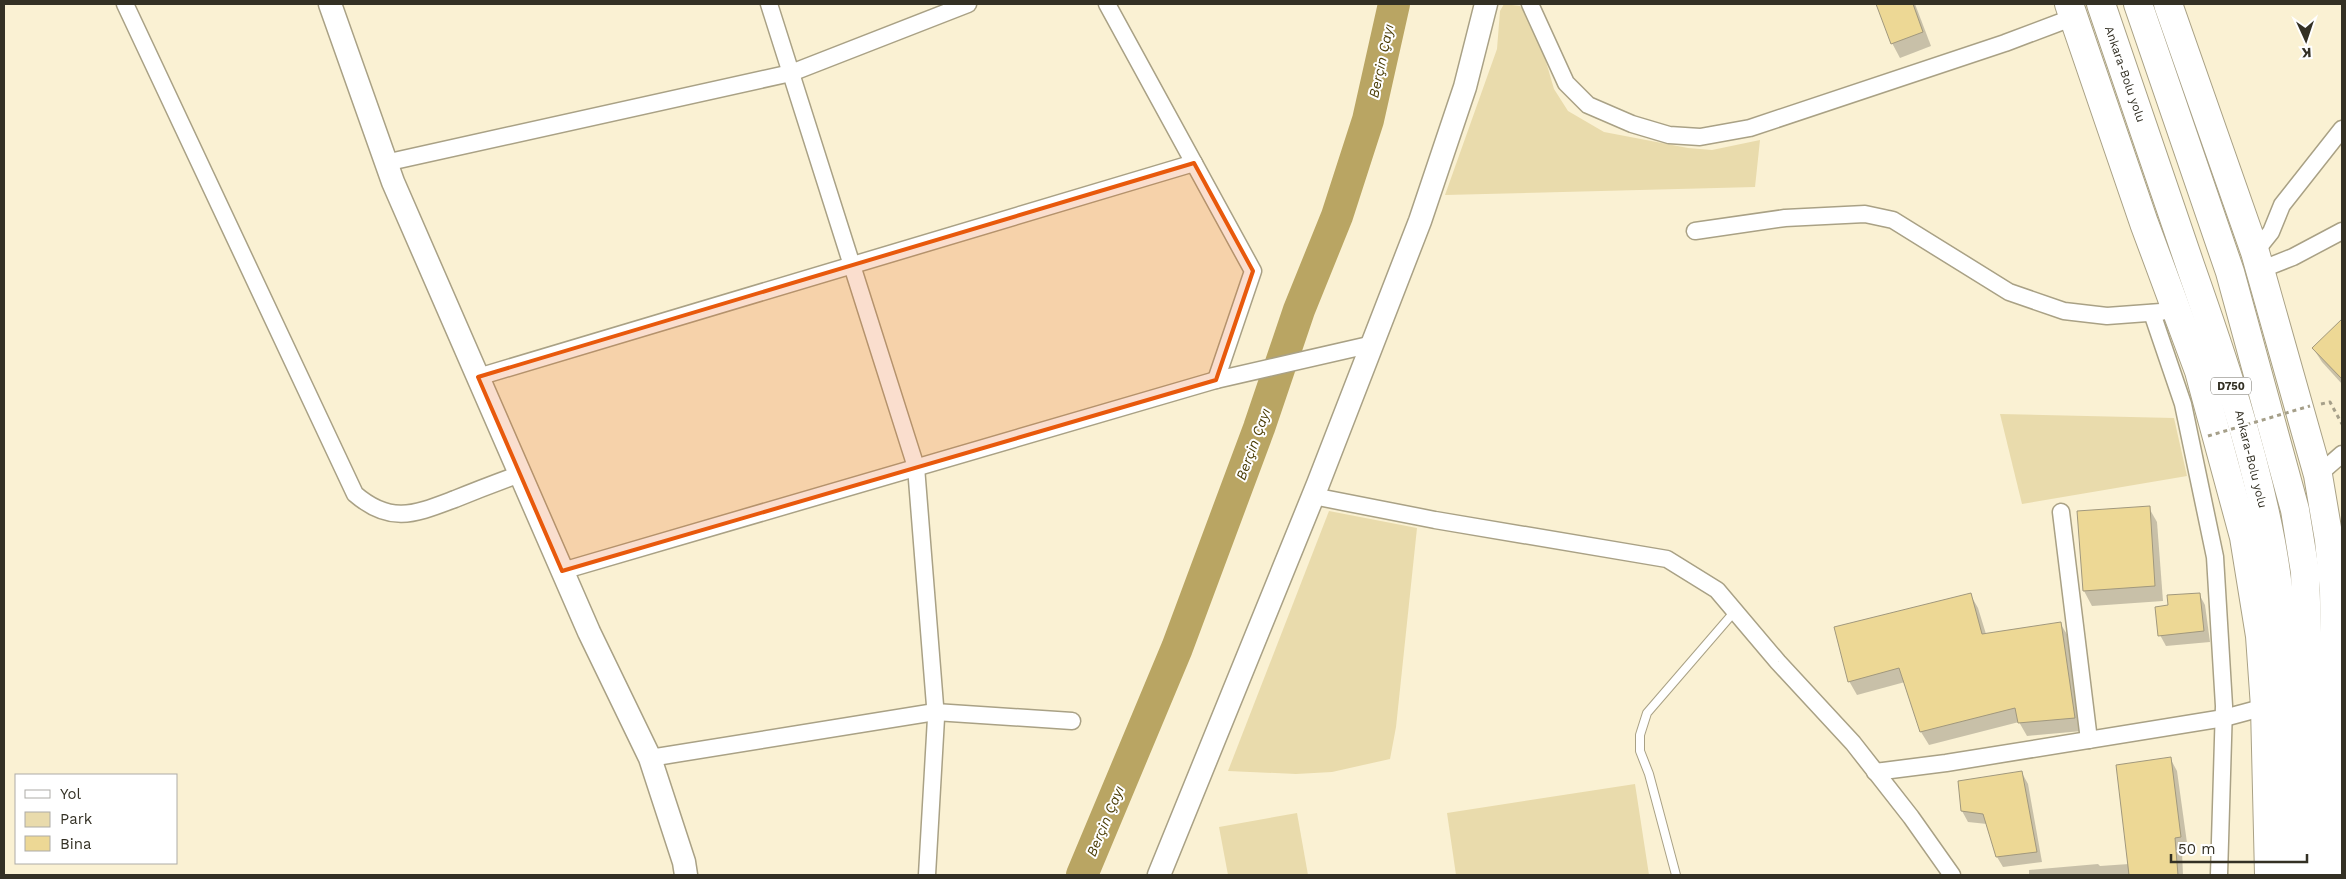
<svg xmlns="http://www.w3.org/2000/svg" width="2346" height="879" font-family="'Work Sans',sans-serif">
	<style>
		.green { fill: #e9dbac }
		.shadow { fill: #0003 }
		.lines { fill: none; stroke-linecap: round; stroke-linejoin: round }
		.river { stroke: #b9a563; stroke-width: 32 }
		.building { fill: #edd895; stroke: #a1987d }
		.lane-casing { stroke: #a9a185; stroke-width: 10 }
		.street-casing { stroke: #a9a185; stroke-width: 19 }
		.secondary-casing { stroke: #a9a185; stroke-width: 25 }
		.highway-casing { stroke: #a9a185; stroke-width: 30 }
		.path { stroke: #a59f89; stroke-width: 3; stroke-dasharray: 4 4; stroke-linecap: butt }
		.lane { stroke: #fff; stroke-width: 8 }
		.street { stroke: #fff; stroke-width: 16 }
		.secondary { stroke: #fff; stroke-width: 22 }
		.highway { stroke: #fff; stroke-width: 28 }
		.path-bridge { stroke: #a59f89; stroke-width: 3; stroke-dasharray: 4 4; stroke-linecap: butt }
		.marked { fill: #e8590c; fill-opacity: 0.2; stroke: #e8590c; stroke-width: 4; stroke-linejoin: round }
		.labels { text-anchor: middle; stroke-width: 4; stroke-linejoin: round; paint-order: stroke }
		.shield { fill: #fff; stroke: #706e66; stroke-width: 1 }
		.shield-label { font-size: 11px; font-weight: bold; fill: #333024 }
		.street-label { font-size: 12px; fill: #333024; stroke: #fff }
		.water-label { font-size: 14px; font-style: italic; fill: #4b3d05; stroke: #fff }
	</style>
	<rect width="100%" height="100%" fill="#faf1d3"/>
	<!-- green -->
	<g class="green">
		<path d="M1504 4 1520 6 1537 31 1554 89 1568 111 1604 132 1688 148 1712 150 1760 140 1755 187 1445 195 1497 49 1500 11Z"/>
		<path d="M2000 414 2174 418 2187 476 2022 504Z"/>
		<path d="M1329 511 1417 528 1396 727 1390 759 1332 772 1296 774 1228 771Z"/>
		<path d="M1635 784 1649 875H1456L1447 813Z"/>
		<path d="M1297 813 1308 875H1228L1219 827Z"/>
	</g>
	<!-- shadow -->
	<g class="shadow">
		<path d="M1877 4H1915L1931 46 1900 58 1892 43Z"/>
		<path d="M2342 320V384L2322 362 2313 348Z"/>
		<path d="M2149 508 2157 522 2163 601 2092 606 2084 591 2079 513Z"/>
		<path d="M1970 594 1978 608 1986 634 2060 623 2068 636 2082 731 2027 736 2019 722 1929 745 1921 732 1905 682 1857 695 1849 681Z"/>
		<path d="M2199 594 2205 605 2210 642 2166 646 2160 635 2170 606Z"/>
		<path d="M2170 758 2177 771 2188 850 2182 851 2183 875H2029V870L2098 864 2100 866 2129 864Z"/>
		<path d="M2022 773 2028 784 2042 862 2003 867 1997 857 1987 824 1968 822 1962 811Z"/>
	</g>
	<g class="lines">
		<!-- river -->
		<path class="river" d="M1082 875 1177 648 1259 428 1299 310 1337 216 1368 120 1394 4"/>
	</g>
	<!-- building -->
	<g class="building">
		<path d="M1876 4H1913L1923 32 1891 44Z"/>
		<path d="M2342 319V379L2312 348Z"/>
		<path d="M2150 506 2155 586 2083 591 2077 511Z"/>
		<path d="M1971 593 1982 634 2061 622 2075 718 2018 723 2015 708 1920 732 1899 668 1848 682 1834 627Z"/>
		<path d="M2200 593 2204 631 2158 636 2155 607 2168 605 2167 595Z"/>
		<path d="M2171 757 2181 837 2175 838 2178 875H2129L2116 765Z"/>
		<path d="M2022 771 2037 852 1996 857 1983 814 1961 811 1958 781Z"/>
	</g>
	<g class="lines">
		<!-- lane casing -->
		<g class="lane-casing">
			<path id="lane" d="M1676 875 1649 774 1640 751V735L1647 713 1735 611"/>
		</g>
		<!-- street casing -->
		<g class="street-casing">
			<g id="street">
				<path d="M125 4 355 494C391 525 415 514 455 499 477 490 498 482 520 474"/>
				<path d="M769 4 916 467 936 718 927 875"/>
				<path d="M1107 4 1253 271 1216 380"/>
				<path d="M1530 4 1566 83 1588 105 1632 124 1669 135 1700 137 1750 128 2005 43 2074 17"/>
				<path d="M385 163 791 73 968 4"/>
				<path d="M1695 231 1785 218 1865 214 1893 220 2009 292 2064 311 2107 316 2161 312"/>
				<path d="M2255 252 2271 232 2282 205 2342 129"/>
				<path d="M2260 270 2293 257 2342 231"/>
				<path d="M2152 313 2183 404 2215 557 2224 706 2219 875"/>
				<path d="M478 377 1194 163"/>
				<path d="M2318 475 2342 454"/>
				<path d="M1313 496 1435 520 1667 559 1717 590 1778 662 1853 743 1911 817 1952 875"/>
				<path d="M2061 512 2089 740"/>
				<path d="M562 571 1216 380 1373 344"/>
				<path d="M650 758 935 712 1072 721"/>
				<path d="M1875 772 1946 763 2224 718 2265 707"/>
			</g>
		</g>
		<!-- secondary casing -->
		<g class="secondary-casing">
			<g id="secondary">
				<path d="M330 4 393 182 589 632 650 758 684 862 686 875"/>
				<path d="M1159 875 1318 484 1420 221 1465 87 1486 4"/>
			</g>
		</g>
		<!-- highway casing -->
		<g class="highway-casing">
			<g id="highway">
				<path d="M2069 4 2144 223 2199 371 2244 537 2260 636 2265 707 2269 875"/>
				<path d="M2101 4C2131 91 2161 178 2190 265 2222 356 2253 447 2271 542 2291 651 2287 765 2291 875"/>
				<path d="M2138 4 2230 272 2295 510 2305 572 2315 875"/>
				<path d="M2168 4 2255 252 2318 475 2329 540 2334 590 2338 875"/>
			</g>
		</g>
		<!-- path -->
		<path class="path" d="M2321 404 2330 402 2342 424"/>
		<!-- lane -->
		<use href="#lane" class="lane"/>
		<!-- street -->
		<use href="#street" class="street"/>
		<!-- secondary -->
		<use href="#secondary" class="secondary"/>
		<!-- highway -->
		<use href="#highway" class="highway"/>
		<!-- path-bridge -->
		<path class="path-bridge" d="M2208 436 2310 406"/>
	</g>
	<!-- marked area -->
	<path class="marked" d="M1194 163 1253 271 1216 380 562 571 478 377Z"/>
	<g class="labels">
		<!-- shield labels -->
		<rect class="shield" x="2211" y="377.5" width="40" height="17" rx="4"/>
		<g class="shield-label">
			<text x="2231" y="390">D750</text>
		</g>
		<!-- street labels -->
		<g class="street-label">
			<text transform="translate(2125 74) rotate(71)" y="4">Ankara-Bolu yolu</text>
			<text transform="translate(2251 459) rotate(76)" y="4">Ankara-Bolu yolu</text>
		</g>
		<!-- water labels -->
		<g class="water-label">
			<text transform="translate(1381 61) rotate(-78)" y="5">Berçin Çayı</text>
			<text transform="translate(1253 444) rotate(-70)" y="5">Berçin Çayı</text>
			<text transform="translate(1105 821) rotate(-67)" y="5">Berçin Çayı</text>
		</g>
	</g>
	<!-- border -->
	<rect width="2346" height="879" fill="none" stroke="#333024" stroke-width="10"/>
	<!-- legend -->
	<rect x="15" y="774" width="162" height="90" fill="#ffffff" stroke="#adaca7"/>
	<rect x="25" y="790" width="25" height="8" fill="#ffffff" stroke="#adaca7"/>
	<text x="60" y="799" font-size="15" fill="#333024">Yol</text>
	<rect x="25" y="812" width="25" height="15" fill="#e9dbac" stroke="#adaca7"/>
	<text x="60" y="824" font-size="15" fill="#333024">Park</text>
	<rect x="25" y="836" width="25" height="15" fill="#edd895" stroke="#adaca7"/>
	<text x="60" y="849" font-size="15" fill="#333024">Bina</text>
	<!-- north arrow -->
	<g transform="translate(2306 40) rotate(177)" stroke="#ffffff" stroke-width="4" paint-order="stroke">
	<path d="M0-4L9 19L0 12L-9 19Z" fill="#333024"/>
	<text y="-8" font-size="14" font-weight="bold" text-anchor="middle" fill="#333024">K</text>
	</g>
	<!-- scale -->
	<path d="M2171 854v8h136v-8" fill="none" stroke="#333024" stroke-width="2.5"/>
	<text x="2178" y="854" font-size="15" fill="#333024" stroke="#ffffff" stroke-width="4" paint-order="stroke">50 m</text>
</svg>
